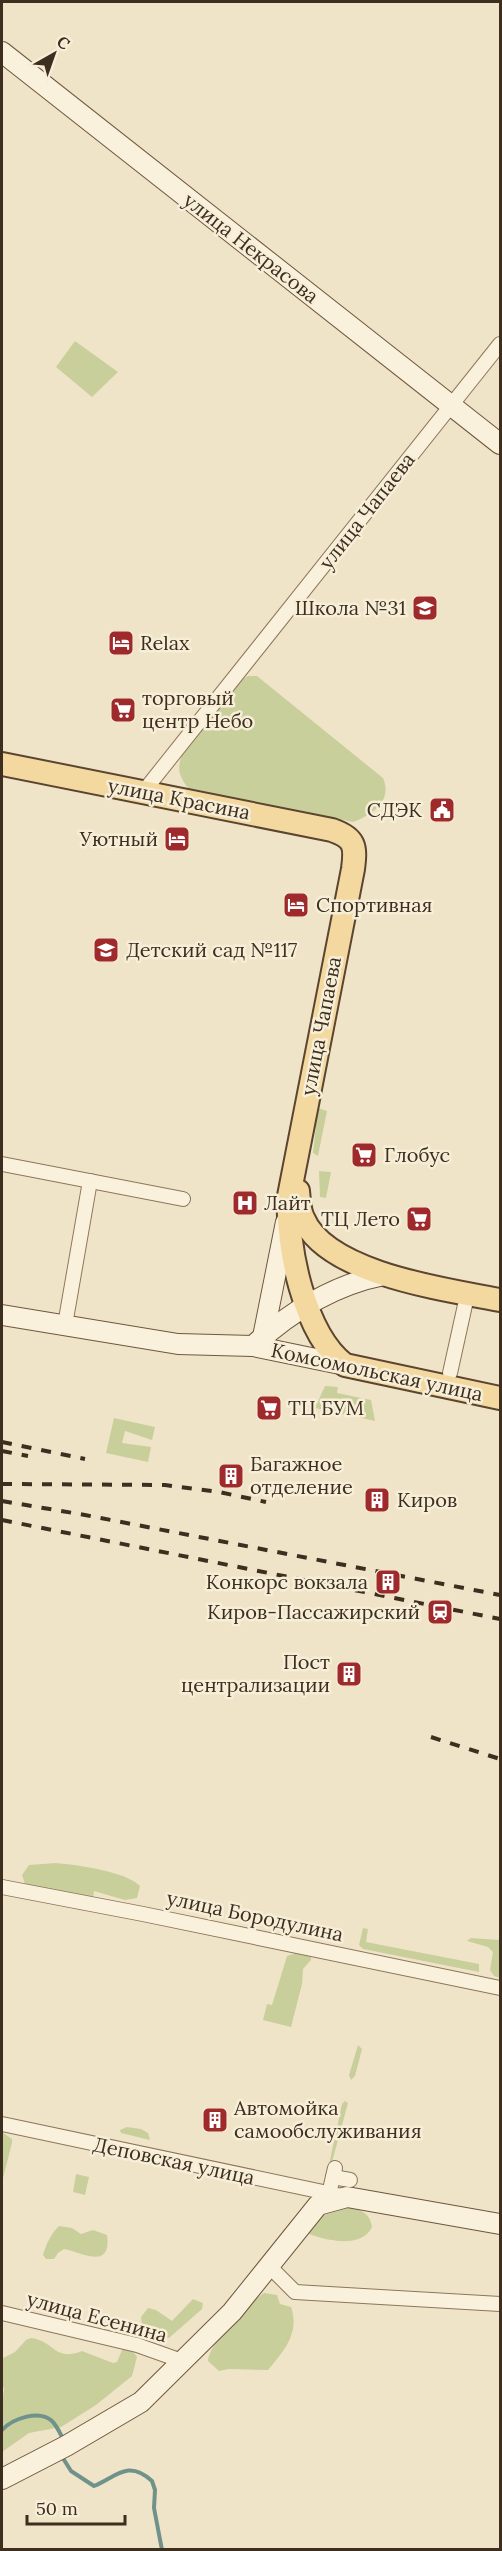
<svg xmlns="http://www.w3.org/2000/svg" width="502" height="2551" font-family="Lora,serif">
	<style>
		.green { fill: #c9cf9b }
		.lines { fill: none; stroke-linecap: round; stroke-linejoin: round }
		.stream { stroke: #6f938a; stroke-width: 4 }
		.street-casing { stroke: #8d765c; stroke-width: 16 }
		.secondary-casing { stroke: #6f573f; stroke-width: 22 }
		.primary-casing { stroke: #5b4430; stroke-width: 26 }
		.street { stroke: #faf1dc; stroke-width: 14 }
		.secondary { stroke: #faf1dc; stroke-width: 20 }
		.primary { stroke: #f3d9a0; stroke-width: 22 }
		.rail { stroke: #3d2e20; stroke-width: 4; stroke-dasharray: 10 10; stroke-linecap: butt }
		.labels { text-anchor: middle; stroke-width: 5; stroke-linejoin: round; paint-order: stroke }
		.street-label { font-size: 20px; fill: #3d2e20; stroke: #f7eed8 }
		.poi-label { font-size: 20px; fill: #3d2e20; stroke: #f7eed8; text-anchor: start }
	</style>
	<rect width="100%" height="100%" fill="#f0e4c8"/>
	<!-- green -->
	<g class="green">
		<path d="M75 341 118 372 92 397 56 367Z"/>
		<path d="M248 676H257L383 778C393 801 372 815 353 822L190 790C180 779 176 770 182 755L241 680Z"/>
		<path d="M318 1108 327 1111 318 1156 313 1153Z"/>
		<path d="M319 1171 331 1172 326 1198 320 1197Z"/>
		<path d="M325 1386 338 1387 337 1393 371 1400 375 1421 315 1408Z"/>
		<path d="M114 1418 155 1427 152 1440 125 1431 122 1443 151 1447 148 1462 106 1453Z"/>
		<path d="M56 1863C77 1865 125 1871 140 1886L137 1898 125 1900 94 1891 93 1898 25 1884 22 1875 29 1865Z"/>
		<path d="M363 1928 368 1929 366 1942 479 1964V1972L363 1949 359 1945Z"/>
		<path d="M471 1938 500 1940V1978L494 1976 490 1970 493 1952 488 1947 467 1941Z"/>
		<path d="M296 1953 311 1956V1960L303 1969 302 1984 291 2027 263 2020 267 2004 272 2005 287 1956Z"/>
		<path d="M358 2045 362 2049 355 2076 351 2080 349 2075Z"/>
		<path d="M345 2101 348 2103 331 2166 327 2174 342 2104Z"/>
		<path d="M127 2127 141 2129 148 2133 150 2140 121 2133 120 2130Z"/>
		<path d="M2 2132 12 2139V2143L2 2182Z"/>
		<path d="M76 2174 89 2177 85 2195 73 2192Z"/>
		<path d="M351 2207C362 2211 370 2213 372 2227 361 2250 323 2240 304 2232L324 2215Z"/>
		<path d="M59 2226 72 2228 81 2234 93 2230 107 2235C112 2271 81 2252 64 2249L58 2253 54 2259H46L43 2255C46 2244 51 2234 59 2226Z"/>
		<path d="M264 2293 277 2295 280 2304 291 2307C300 2333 284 2351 268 2370L229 2369 219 2371 208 2361C208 2344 249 2303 264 2293Z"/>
		<path d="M193 2299 203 2303 202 2309 169 2338 151 2335 142 2327 141 2317 148 2308 156 2310 172 2321Z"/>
		<path d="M31 2338C55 2341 54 2362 82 2351L113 2363 117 2362 123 2348 132 2350 137 2357 132 2376 96 2405 61 2427 29 2433 2 2452V2404L4 2389 2 2383 3 2358 15 2352 26 2340Z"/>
	</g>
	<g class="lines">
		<!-- stream -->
		<g class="stream">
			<path d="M2 2430C12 2419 39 2409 52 2421 57 2426 60 2433 63 2439L62 2442"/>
			<path d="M61 2455 71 2471 94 2486C116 2477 128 2459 152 2481L155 2490 154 2508 162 2550"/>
		</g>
		<!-- street casing -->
		<g class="street-casing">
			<g id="street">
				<path d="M144 791 500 344"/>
				<path d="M2 1164 183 1199"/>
				<path d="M65 1325 90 1181"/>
				<path d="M450 1373 465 1305"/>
				<path d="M2 1887 143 1914 500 1988"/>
				<path d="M2 2124 342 2196"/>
				<path d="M333 2177 350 2180"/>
				<path d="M329 2194 335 2168"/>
				<path d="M269 2266 295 2292 500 2304"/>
				<path d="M2 2313 137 2345 182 2361"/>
			</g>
		</g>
		<!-- secondary casing -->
		<g class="secondary-casing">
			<g id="secondary">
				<path d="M2 52 500 444"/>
				<path d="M2 1315 178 1344 253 1346 345 1365"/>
				<path d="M263 1337 286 1222"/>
				<path d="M253 1346C291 1311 333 1285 384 1275"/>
				<path d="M2 2479 66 2446 141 2402 232 2312 318 2205 347 2197 500 2224"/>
			</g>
		</g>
		<!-- primary casing -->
		<g class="primary-casing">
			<g id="primary">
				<path d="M2 764 332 830C355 838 356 846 353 869L289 1196C286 1245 304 1334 345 1365L500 1398"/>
				<path d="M298 1191C299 1200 299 1210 303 1218 326 1274 448 1290 500 1300"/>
			</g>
		</g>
		<!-- street -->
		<use href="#street" class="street"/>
		<!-- secondary -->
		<use href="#secondary" class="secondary"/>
		<!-- primary -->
		<use href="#primary" class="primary"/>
		<!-- rail -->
		<g class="rail">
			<path d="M2 1442 85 1459"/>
			<path d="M2 1451 28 1456"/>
			<path d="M2 1484 165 1485 219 1492 266 1502"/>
			<path d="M2 1501 85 1515 500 1595"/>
			<path d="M2 1520 500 1619"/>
			<path d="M431 1737 500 1759"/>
		</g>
	</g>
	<!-- icons -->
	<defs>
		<g id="school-square" transform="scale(1.35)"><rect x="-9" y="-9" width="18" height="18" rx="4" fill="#9e2a2b" stroke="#f7eed8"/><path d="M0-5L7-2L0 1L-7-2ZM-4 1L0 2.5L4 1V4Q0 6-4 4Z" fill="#fff"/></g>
		<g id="hotel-square" transform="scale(1.35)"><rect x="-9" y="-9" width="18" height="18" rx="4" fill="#9e2a2b" stroke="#f7eed8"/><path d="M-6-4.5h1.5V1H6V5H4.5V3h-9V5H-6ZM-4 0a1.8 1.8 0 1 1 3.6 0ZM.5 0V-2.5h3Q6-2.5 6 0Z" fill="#fff"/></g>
		<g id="supermarket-square" transform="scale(1.35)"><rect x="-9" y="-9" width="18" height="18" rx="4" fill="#9e2a2b" stroke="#f7eed8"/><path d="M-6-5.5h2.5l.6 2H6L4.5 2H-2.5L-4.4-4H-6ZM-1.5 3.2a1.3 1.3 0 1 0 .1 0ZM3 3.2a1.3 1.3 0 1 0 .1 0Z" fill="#fff"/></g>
		<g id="civic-square" transform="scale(1.35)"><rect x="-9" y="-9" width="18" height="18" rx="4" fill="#9e2a2b" stroke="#f7eed8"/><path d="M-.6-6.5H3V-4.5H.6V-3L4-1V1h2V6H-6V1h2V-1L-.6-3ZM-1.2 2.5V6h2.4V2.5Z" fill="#fff"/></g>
		<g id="hospital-square" transform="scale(1.35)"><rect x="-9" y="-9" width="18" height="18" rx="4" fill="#9e2a2b" stroke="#f7eed8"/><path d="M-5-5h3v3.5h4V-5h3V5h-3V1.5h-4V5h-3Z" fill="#fff"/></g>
		<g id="building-square" transform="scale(1.35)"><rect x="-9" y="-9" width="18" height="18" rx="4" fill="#9e2a2b" stroke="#f7eed8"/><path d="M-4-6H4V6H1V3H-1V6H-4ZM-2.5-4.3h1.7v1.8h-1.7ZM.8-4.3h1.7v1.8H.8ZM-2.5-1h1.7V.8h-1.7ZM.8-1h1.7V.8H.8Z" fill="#fff"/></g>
		<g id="station-square" transform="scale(1.35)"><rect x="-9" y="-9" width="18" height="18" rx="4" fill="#9e2a2b" stroke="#f7eed8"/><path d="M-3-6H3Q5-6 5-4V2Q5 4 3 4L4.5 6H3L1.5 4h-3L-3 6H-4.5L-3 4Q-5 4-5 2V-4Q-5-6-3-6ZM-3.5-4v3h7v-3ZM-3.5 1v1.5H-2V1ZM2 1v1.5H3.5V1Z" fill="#fff"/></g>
	</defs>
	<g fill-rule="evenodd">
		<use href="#school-square" x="425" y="608"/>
		<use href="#hotel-square" x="121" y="643"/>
		<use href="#supermarket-square" x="123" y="710"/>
		<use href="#civic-square" x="442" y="810"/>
		<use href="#hotel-square" x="177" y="839"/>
		<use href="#hotel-square" x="296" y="905"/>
		<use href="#school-square" x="106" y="950"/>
		<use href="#supermarket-square" x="364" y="1155"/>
		<use href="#hospital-square" x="245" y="1203"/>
		<use href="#supermarket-square" x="419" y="1219"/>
		<use href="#supermarket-square" x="269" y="1408"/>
		<use href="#building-square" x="231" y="1476"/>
		<use href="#building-square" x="377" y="1500"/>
		<use href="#building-square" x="388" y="1582"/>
		<use href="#station-square" x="440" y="1612"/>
		<use href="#building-square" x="349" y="1674"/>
		<use href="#building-square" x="215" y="2120"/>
	</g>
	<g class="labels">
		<!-- street labels -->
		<g class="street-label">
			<text transform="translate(251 248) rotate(38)" y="7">улица Некрасова</text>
			<text transform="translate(367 511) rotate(-52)" y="7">улица Чапаева</text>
			<text transform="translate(179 799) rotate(11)" y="7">улица Красина</text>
			<text transform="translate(321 1026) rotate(-79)" y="7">улица Чапаева</text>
			<text transform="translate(377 1372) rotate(12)" y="7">Комсомольская улица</text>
			<text transform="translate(255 1916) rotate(12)" y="7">улица Бородулина</text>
			<text transform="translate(174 2161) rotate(12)" y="7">Деповская улица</text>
			<text transform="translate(97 2317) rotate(15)" y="7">улица Есенина</text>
		</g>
		<!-- poi labels -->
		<g class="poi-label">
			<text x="406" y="615" text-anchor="end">Школа №31</text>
			<text x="140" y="650">Relax</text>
			<text x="142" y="705">торговый<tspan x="142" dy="23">центр Небо</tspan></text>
			<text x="422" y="817" text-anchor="end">СДЭК</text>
			<text x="158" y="846" text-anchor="end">Уютный</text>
			<text x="316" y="912">Спортивная</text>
			<text x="126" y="957">Детский сад №117</text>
			<text x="384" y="1162">Глобус</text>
			<text x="264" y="1210">Лайт</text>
			<text x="400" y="1226" text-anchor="end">ТЦ Лето</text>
			<text x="288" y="1415">ТЦ БУМ</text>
			<text x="250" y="1471">Багажное<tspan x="250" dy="23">отделение</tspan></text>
			<text x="397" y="1507">Киров</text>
			<text x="368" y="1589" text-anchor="end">Конкорс вокзала</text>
			<text x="420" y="1619" text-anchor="end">Киров-Пассажирский</text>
			<text x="330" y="1669" text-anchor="end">Пост<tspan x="330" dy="23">централизации</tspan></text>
			<text x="234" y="2115">Автомойка<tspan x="234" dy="23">самообслуживания</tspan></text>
		</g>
	</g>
	<!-- border -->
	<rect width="502" height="2551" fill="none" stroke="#3d2e20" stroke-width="6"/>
	<!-- north arrow -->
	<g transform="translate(54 54) rotate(40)" stroke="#f7eed8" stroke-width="4.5" paint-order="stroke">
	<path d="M0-4.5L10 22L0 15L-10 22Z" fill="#3d2e20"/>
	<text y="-9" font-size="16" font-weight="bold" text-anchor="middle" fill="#3d2e20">С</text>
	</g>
	<!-- scale -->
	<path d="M27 2515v9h98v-9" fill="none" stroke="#3d2e20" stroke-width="3"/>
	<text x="36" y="2515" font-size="18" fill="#3d2e20" stroke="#f7eed8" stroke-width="4.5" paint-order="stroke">50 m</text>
</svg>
